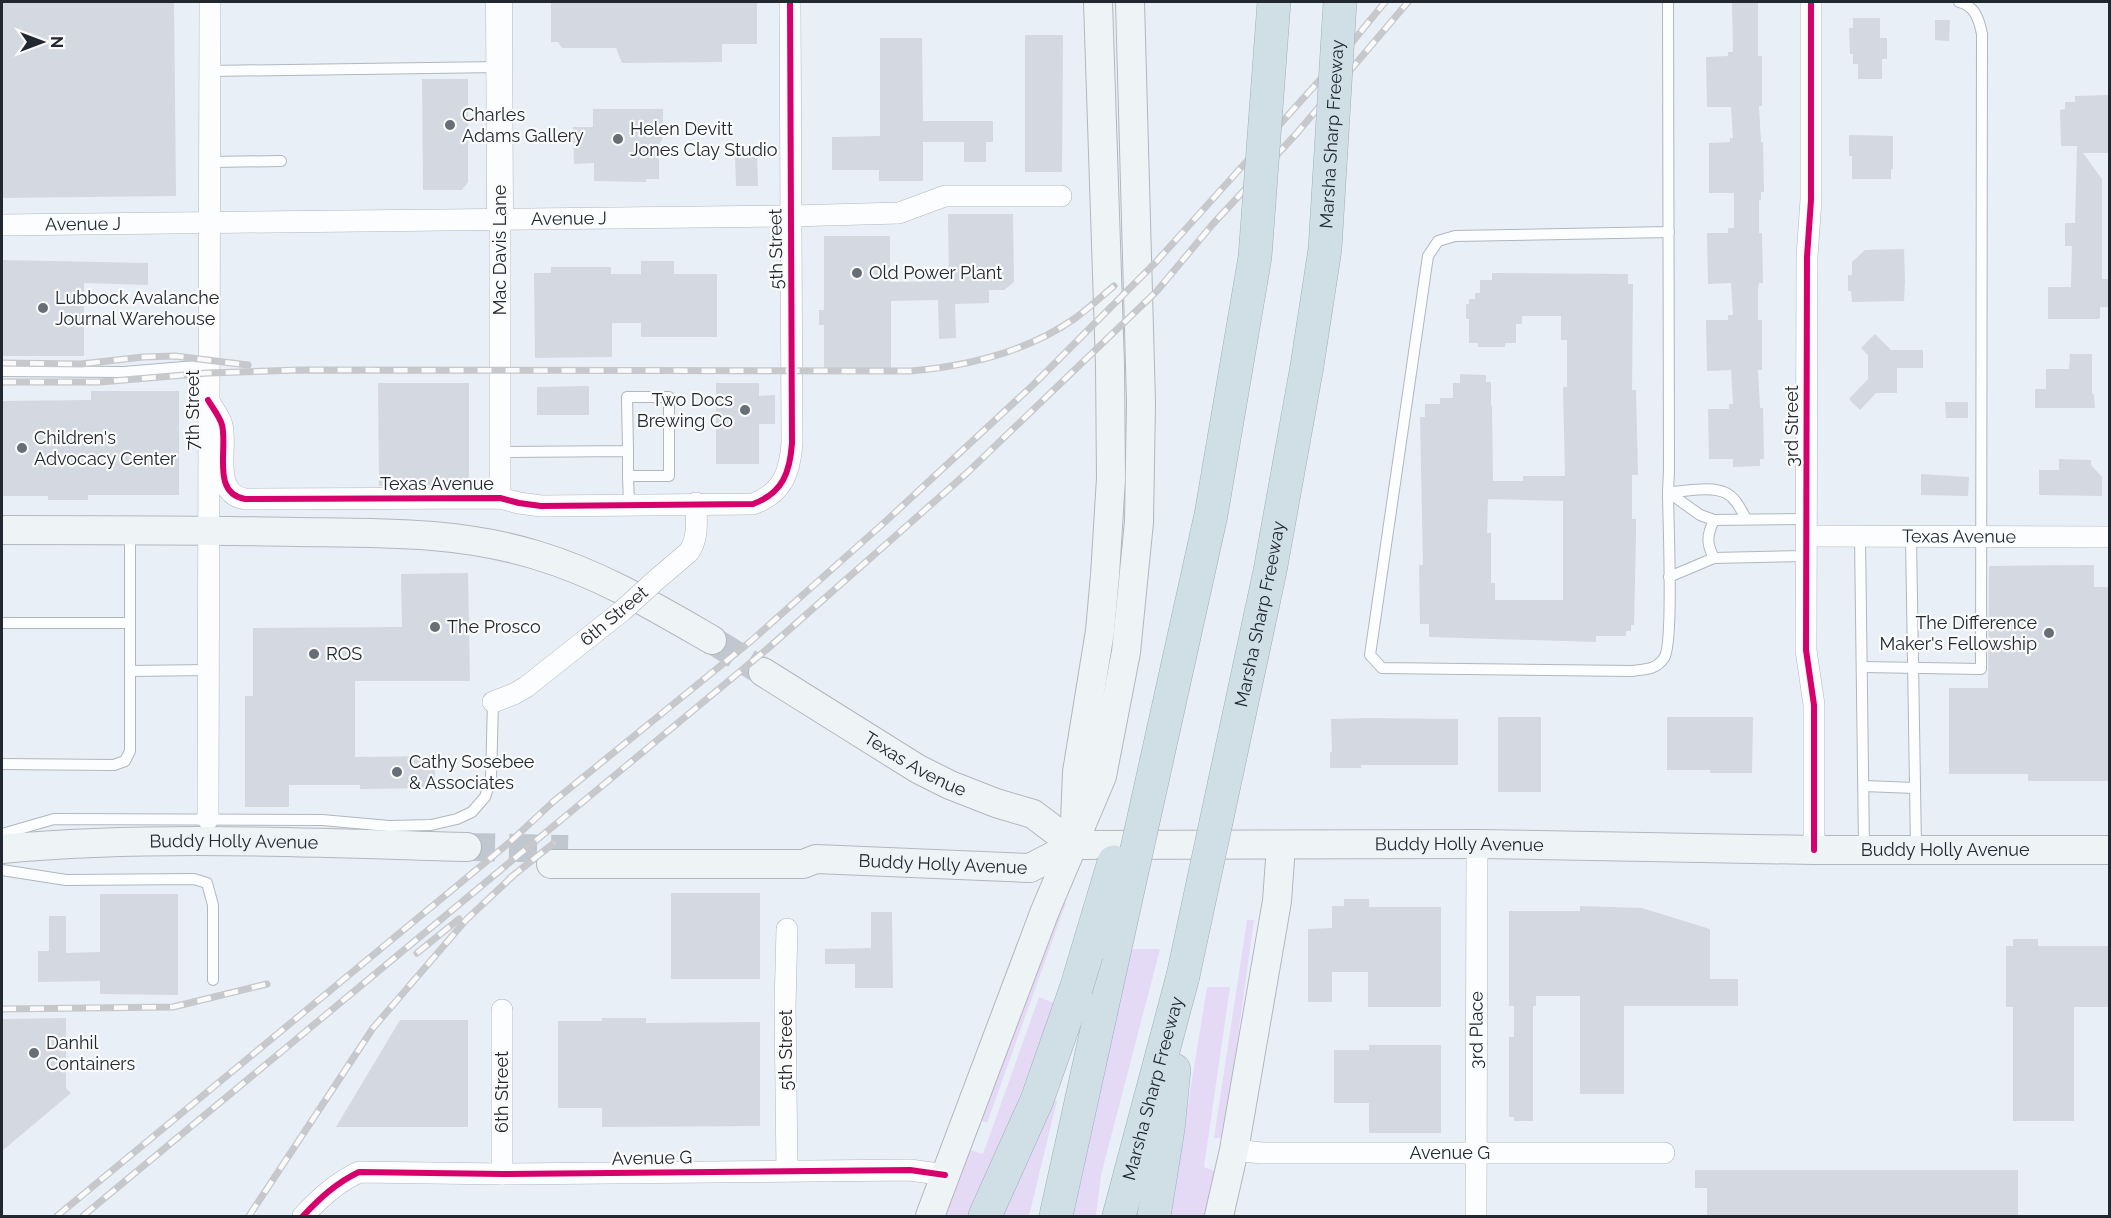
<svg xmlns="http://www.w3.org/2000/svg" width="2111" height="1218" font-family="Raleway,sans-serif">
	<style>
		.green { fill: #e5daf5 }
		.building { fill: #d4d8e1; fill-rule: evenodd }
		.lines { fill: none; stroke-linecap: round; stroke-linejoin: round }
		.secondary-tunnel { stroke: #c1c7ce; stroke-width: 28; stroke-dasharray: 28 14; stroke-linecap: butt }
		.service-casing { stroke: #b1b7be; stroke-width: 12 }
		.minor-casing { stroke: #b1b7be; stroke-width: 22 }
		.tertiary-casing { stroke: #b1b7be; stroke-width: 27 }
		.secondary-casing { stroke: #b1b7be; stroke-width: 30 }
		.motorway-casing { stroke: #9dafb8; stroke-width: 34 }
		.service { stroke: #fcfdfe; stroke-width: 10 }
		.minor { stroke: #fcfdfe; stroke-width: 21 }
		.tertiary { stroke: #fcfdfe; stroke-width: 26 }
		.secondary { stroke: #eef3f6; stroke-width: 28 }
		.motorway { stroke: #d0dfe5; stroke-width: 33 }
		.rail-casing { stroke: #c6c8cb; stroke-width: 7 }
		.rail { stroke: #fafafa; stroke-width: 4.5; stroke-dasharray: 14; stroke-linecap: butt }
		.minor-bridge-casing { stroke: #b1b7be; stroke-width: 22; stroke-linecap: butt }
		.motorway-bridge-casing { stroke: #9dafb8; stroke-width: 34; stroke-linecap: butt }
		.minor-bridge { stroke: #fcfdfe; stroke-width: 21 }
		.motorway-bridge { stroke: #d0dfe5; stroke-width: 33 }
		.cycleway-casing { stroke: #fafafa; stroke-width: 10 }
		.cycleway { stroke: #d6006c; stroke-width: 6 }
		.poi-dot { fill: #676e75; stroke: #fafafa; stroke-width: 2 }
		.labels { text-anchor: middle; stroke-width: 4.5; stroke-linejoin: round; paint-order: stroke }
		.poi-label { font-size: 18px; fill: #212830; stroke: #fafafa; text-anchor: start }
		.street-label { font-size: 18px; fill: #212830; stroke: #fafafa }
	</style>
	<rect width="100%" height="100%" fill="#e9eff6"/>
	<!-- green -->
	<g class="green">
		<path d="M1059 900 1066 903 987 1123 979 1119Z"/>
		<path d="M1247 920H1254L1224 1138H1214Z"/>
		<path d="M1129 949H1160L1101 1175 1096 1216H1065Z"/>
		<path d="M1207 987H1230L1204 1167 1217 1172 1206 1216H1170Z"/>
		<path d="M1039 997 1056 1004 972 1216H944L969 1150 983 1154Z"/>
		<path d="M1048 1099 1057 1101 1029 1216H997Z"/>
	</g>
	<!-- building -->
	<g class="building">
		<path d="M2 2H174L176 196 2 198Z"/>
		<path d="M551 2H757V44H722V62L622 63 616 48H562L558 42H551Z"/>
		<path d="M1732 2H1758V56H1762V106H1759L1761 142H1763L1764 192H1761V200H1759V233H1762L1763 283H1759L1758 290V320H1762V370H1758L1760 408H1763L1764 459H1760V466L1733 467V459H1709L1708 409H1729V404H1733L1731 370 1707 371 1706 320H1728V315H1733L1731 283 1708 284 1707 233H1728V228H1734V193H1709V143L1730 142V138H1733L1731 107H1707L1706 57 1728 56V52H1733Z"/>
		<path d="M1853 18H1880V38H1887V59H1882V79H1858V64H1853V54H1850L1849 28H1853Z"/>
		<path d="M1935 20H1950L1949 41 1935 40Z"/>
		<path d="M1025 35H1063L1062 172H1025Z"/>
		<path d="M880 38H922L923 121H993V142H986V162H964V142H923V181H879V170H832V137L880 136Z"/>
		<path d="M422 79H468V182L462 190H423Z"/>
		<path d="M2109 95V153H2083L2102 179V279H2109V307H2100V318L2097 319H2048V287H2071L2072 246H2065V223H2075L2077 146H2061L2060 110 2065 109V102H2075V96Z"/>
		<path d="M593 109H663V137L659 145V179H646V182L594 181V163L574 164 573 127H593Z"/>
		<path d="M1849 135 1893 136V169H1891V179H1852V156H1849Z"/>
		<path d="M735 153H757L758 186H736Z"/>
		<path d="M948 214H1013L1014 282 1004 290H989V303L955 304 956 338 939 339 938 300 891 301V368H824V325H819V310H824V236H890V282L949 281Z"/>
		<path d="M1904 249 1905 281 1904 301 1852 302 1851 291H1848V275H1852V262L1865 250Z"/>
		<path d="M2 260 148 263V285L84 283V356H2Z"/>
		<path d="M641 261H674V274H717V337H641V323H612V357L535 358 534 273H551V267H611V274H641Z"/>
		<path d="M1492 273 1628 274V284H1633L1632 390H1636L1638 475H1632V519H1636V536L1634 625H1631V631H1626V636H1596V642L1429 637V624H1420L1419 565H1423L1420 417H1425V404H1440V398H1453V383H1460V374L1486 375V382H1491V406H1492L1493 481H1523V476H1565L1563 387H1567V340H1561V316H1522V324H1516V343H1505V347H1478V343H1469V319H1466V304H1469V299H1475V293H1480V280H1492ZM1488 499 1563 501V600H1495V583H1491V533H1487Z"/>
		<path d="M1875 334 1891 350H1923V368H1897V393H1876L1860 410 1849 399 1868 379V355L1861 348Z"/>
		<path d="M2070 354H2092V393L2094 395 2095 408H2035V389H2046V369H2069Z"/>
		<path d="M378 383H469V485L379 486Z"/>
		<path d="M716 383H759V396L775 395V424H759V464H716Z"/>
		<path d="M589 386V415H537V387Z"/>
		<path d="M91 391H179V495H88V500H48V496H2V401L91 400Z"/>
		<path d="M1945 402H1968V418H1946Z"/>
		<path d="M2059 459 2091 460V465L2102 477V496L2039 495V470H2059Z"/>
		<path d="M1921 474 1969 477 1968 496 1921 495Z"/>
		<path d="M2094 565V587H2109V781H2028V774H1949V688H1988L1989 566Z"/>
		<path d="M468 573 470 681H355V757L435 756V788L360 789V785H289V807H245V696H253V628L402 627 401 574Z"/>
		<rect x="1498" y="717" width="43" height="75"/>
		<path d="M1667 717H1753L1752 773H1710V770H1667Z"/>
		<path d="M1369 718 1458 719V765H1361V768H1330V752H1332L1331 719Z"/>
		<rect x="671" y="893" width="89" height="86"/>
		<path d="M100 894H178V995L100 994V981L38 982V951H49V916H66V953L100 952Z"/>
		<path d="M1344 899H1369V907H1441V1007H1368V972H1332V1002H1308V929L1332 928V906H1344Z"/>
		<path d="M1580 906 1642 908 1710 929V979H1738V1006H1624V1094H1580V996H1536V1006H1533V1121H1514V1117H1509V1037H1514V1006H1509V911H1580Z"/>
		<path d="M871 912H892L893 988H855V964H825V949L871 948Z"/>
		<path d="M2013 939H2038V946H2109V1007H2074V1121H2013V1007H2006V946H2013Z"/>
		<path d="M66 1018V1088L71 1093 2 1151V1019Z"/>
		<path d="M602 1018H646V1023L760 1022V1126L602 1127V1108H558V1021H602Z"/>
		<path d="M400 1020H468V1127H336Z"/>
		<path d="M1369 1045H1441V1133H1369V1103H1334V1050H1369Z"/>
		<path d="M1695 1170H2018V1216H1707V1188H1695Z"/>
	</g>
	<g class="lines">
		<!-- secondary-tunnel -->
		<g class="secondary-tunnel">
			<path d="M712 640 763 672"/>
			<path d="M467 847 568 849"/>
		</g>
		<!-- service casing -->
		<g class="service-casing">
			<g id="service">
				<path d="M1668 2 1669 470 1668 492C1668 517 1674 645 1664 658 1656 670 1645 669 1632 671L1382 668 1370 655 1428 256 1438 241 1455 236 1669 232"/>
				<path d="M210 71 499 67"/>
				<path d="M211 162 281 161"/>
				<path d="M2 371 124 372 208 365"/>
				<path d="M500 452 628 451 627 397H669V476H628V451"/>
				<path d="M628 476 629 504"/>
				<path d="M1668 492 1700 515 1714 520 1807 519"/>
				<path d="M1668 492C1685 492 1710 485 1726 493 1736 498 1741 510 1746 519"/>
				<path d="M1714 520C1707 535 1706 543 1714 558"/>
				<path d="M130 530V671L208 670"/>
				<path d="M1860 537 1864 848"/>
				<path d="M1911 537 1916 848"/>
				<path d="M1669 577 1714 558 1806 556"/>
				<path d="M2 623H130"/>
				<path d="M1863 667 1981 669 1982 34C1979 19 1975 6 1959 2"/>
				<path d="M2 764 114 765 125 761 130 751V671"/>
				<path d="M1864 786 1915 788"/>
				<path d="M2 834 54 819 322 820 389 826 431 825 457 819 472 812 485 797 491 779 493 702"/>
				<path d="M2 870 66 880 194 879 207 883 213 905V980"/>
			</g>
		</g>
		<!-- minor casing -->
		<g class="minor-casing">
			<g id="minor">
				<path d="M1811 2V200L1807 257 1806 650 1814 705V850"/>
				<path d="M500 220V498"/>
				<path id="s1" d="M2 225 791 216 899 213 945 196H1061"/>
				<path d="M208 400C212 407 220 417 222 425 228 449 211 493 245 499L500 498 519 503 541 506 753 504C783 493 790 472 792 443L790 2"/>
				<path id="s2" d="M1807 536 2110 537"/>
				<path d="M656 580 689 552C699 537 696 520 696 503"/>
				<path d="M493 702 514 694 526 687 622 611"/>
				<path d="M208 819 210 2"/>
				<path d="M502 1010V1174"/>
				<path id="s3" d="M1234 1150 1262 1153H1664"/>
				<path d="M787 1171 785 1006 787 929"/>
				<path d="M303 1216C320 1198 336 1183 359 1172L502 1174 910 1170 945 1175"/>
				<path id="s4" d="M1476 1216 1477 844"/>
			</g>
		</g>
		<!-- tertiary casing -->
		<g class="tertiary-casing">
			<path id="tertiary" d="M499 2 500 220"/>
		</g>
		<!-- secondary casing -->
		<g class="secondary-casing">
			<g id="secondary">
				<path d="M2 530C100 530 199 530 297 532 378 533 458 531 536 555 600 574 655 607 712 640"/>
				<path id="s5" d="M763 672 918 769 950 785 996 803 1033 814 1074 845"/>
				<path d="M1075 822 1077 772 1100 631 1105 575 1111 478 1110 365 1098 2"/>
				<path id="s6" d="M2 849C155 835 313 843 467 847"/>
				<path id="s7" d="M551 864H803L816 859 1030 868 1074 845 1477 844 1814 850H2110"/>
				<path d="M930 1216 1045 911 1102 776 1126 652 1139 522 1141 402 1130 2"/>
				<path d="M1219 1216 1234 1150 1277 901 1281 846"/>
			</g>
		</g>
		<!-- motorway casing -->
		<g class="motorway-casing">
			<g id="motorway">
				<path d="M985 1216 1037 1100 1076 989"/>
				<path d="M1056 1216 1115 948"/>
				<path id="s8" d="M1119 1216 1183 976"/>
				<path d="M1154 1216 1168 1129 1174 1070"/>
			</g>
		</g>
		<!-- service -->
		<use href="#service" class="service"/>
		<!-- minor -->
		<use href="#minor" class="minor"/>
		<!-- tertiary -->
		<use href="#tertiary" class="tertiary"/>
		<!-- secondary -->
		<use href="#secondary" class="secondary"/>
		<!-- motorway -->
		<use href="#motorway" class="motorway"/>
		<!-- rail casing -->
		<g class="rail-casing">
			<g id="rail">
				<path d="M2 363 81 364 143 357 175 356 248 365"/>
				<path d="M2 382H100L208 373 299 370 911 371C968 366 1026 352 1074 319 1088 309 1101 297 1114 286"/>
				<path d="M510 878 554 843"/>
				<path d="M417 953 459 919"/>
				<path d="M2 1009 173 1007 267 984"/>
				<path d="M57 1216 510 842 554 801 751 641 886 521 1033 385 1156 262 1336 62 1385 2"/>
				<path d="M83 1216 766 650 968 472 1157 291 1212 225 1297 133 1408 2"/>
				<path d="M249 1216 373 1028 466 920 516 873"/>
			</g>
		</g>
		<!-- rail -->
		<use href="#rail" class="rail"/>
		<!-- minor-bridge casing -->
		<g class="minor-bridge-casing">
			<path id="minor-bridge" d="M622 611 656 580"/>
		</g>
		<!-- motorway-bridge casing -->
		<g class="motorway-bridge-casing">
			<g id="motorway-bridge">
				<path d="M1115 948 1211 515 1255 257 1274 2"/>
				<path id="s9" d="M1183 976 1270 571 1307 366 1325 249 1340 2"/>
				<path d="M1076 989 1114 862"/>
			</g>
		</g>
		<!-- minor-bridge -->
		<use href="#minor-bridge" class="minor-bridge"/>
		<!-- motorway-bridge -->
		<use href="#motorway-bridge" class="motorway-bridge"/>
		<!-- cycleway casing -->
		<g class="cycleway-casing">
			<g id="cycleway">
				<path d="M1811 2V200L1807 257 1806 650 1814 705V850"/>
				<path d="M208 400C212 407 220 417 222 425 228 449 211 493 245 499L500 498 519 503 541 506 753 504C783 493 790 472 792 443L790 2"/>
				<path d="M303 1216C320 1198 336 1183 359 1172L502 1174 910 1170 945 1175"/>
			</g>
		</g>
		<!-- cycleway -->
		<use href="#cycleway" class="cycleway"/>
	</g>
	<!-- markers -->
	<g class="poi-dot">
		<circle cx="450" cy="125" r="6"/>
		<circle cx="618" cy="139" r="6"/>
		<circle cx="857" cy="273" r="6"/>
		<circle cx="43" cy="308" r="6"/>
		<circle cx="745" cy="410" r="6"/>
		<circle cx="22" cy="448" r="6"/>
		<circle cx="435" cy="627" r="6"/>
		<circle cx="2049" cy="633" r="6"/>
		<circle cx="314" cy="654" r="6"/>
		<circle cx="397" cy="772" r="6"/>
		<circle cx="34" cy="1053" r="6"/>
	</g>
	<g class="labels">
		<!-- poi labels -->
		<g class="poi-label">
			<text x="462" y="121">Charles<tspan x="462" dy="21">Adams Gallery</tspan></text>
			<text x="630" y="135">Helen Devitt<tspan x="630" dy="21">Jones Clay Studio</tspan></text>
			<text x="869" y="279">Old Power Plant</text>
			<text x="55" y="304">Lubbock Avalanche<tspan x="55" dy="21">Journal Warehouse</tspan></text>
			<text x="733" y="406" text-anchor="end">Two Docs<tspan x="733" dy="21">Brewing Co</tspan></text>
			<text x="34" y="444">Children's<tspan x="34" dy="21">Advocacy Center</tspan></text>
			<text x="2037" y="629" text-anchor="end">The Difference<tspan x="2037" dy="21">Maker's Fellowship</tspan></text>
			<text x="447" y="633">The Prosco</text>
			<text x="326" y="660">ROS</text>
			<text x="409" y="768">Cathy Sosebee<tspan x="409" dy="21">&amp; Associates</tspan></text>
			<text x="46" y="1049">Danhil<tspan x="46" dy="21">Containers</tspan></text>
		</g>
		<!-- street labels -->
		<g class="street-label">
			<text dy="6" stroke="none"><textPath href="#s9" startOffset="856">Marsha Sharp Freeway</textPath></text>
			<text dy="6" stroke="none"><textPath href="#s1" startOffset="567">Avenue J</textPath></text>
			<text dy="6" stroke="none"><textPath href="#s1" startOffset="81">Avenue J</textPath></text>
			<text transform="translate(776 249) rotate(-91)" y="6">5th Street</text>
			<text transform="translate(500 250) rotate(-90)" y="6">Mac Davis Lane</text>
			<text transform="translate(193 410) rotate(-90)" y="6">7th Street</text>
			<text transform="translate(1792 426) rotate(-90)" y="6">3rd Street</text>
			<text x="437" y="490">Texas Avenue</text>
			<text dy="6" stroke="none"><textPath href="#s2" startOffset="152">Texas Avenue</textPath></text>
			<text dy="6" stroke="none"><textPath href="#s9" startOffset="370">Marsha Sharp Freeway</textPath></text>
			<text transform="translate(614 616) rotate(-40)" y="6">6th Street</text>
			<text dy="6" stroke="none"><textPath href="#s5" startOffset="178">Texas Avenue</textPath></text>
			<text dy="6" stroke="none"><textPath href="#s6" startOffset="232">Buddy Holly Avenue</textPath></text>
			<text dy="6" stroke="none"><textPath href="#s7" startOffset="915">Buddy Holly Avenue</textPath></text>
			<text dy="6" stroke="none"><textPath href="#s7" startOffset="1401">Buddy Holly Avenue</textPath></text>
			<text dy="6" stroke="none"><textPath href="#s7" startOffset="393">Buddy Holly Avenue</textPath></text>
			<text dy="6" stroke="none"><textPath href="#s4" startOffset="186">3rd Place</textPath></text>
			<text transform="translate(786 1050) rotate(-90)" y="6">5th Street</text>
			<text dy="6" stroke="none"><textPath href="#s8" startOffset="132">Marsha Sharp Freeway</textPath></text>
			<text transform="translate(502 1092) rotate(-90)" y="6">6th Street</text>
			<text dy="6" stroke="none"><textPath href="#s3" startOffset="216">Avenue G</textPath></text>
			<text transform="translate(652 1158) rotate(-1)" y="6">Avenue G</text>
		</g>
	</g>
	<!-- border -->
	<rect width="2111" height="1218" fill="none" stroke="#212830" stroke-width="6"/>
	<!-- north arrow -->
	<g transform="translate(42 42) rotate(90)" stroke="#fafafa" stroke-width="4.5" paint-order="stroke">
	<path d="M0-4.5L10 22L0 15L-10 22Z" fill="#212830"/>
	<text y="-9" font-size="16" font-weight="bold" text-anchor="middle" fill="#212830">N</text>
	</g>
</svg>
